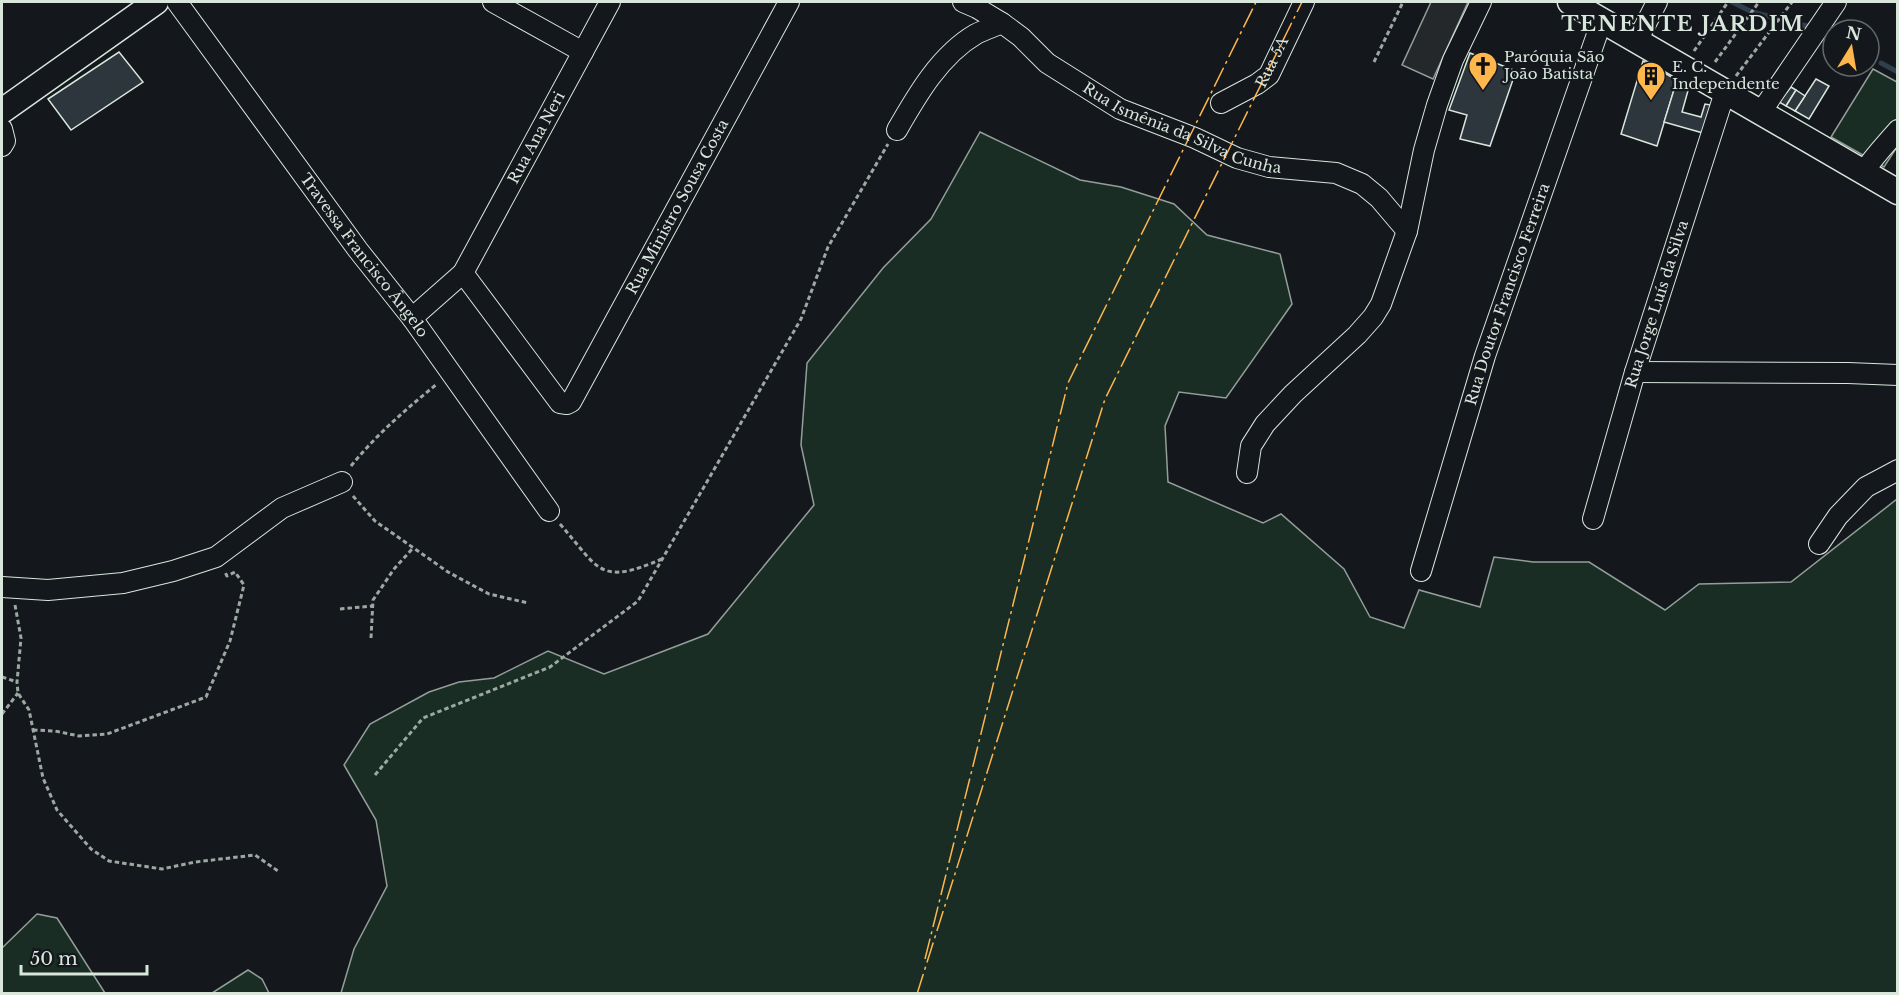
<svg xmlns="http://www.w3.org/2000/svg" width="1899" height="995" font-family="'Libre Baskerville',serif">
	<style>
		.green { fill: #1a2d24; stroke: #939e99; stroke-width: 1.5 }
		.parking { fill: #24282b; stroke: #939e99; stroke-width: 1.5 }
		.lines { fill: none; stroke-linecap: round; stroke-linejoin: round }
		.stream { stroke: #2f3f4d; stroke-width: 5 }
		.building { fill: #2c363c; stroke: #d8e6dc; stroke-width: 1.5 }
		.minor-casing { stroke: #d8e6dc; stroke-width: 22 }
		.major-casing { stroke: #d8e6dc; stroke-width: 27 }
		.path { stroke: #9da8a2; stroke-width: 3; stroke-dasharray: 4.5 3; stroke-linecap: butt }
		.minor { stroke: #14181c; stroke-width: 20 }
		.major { stroke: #14181c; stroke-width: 24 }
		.power { stroke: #ffb74d; stroke-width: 1.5; stroke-dasharray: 21 4.5 3 4.5; stroke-linecap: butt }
		.labels { text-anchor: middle; stroke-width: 4.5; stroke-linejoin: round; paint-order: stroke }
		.poi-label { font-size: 15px; fill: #d8e6dc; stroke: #14181c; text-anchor: start }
		.street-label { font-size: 15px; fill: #d8e6dc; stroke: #14181c }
		.district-label { font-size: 21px; font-weight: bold; letter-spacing: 1.5px; fill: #d8e6dc; stroke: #14181c }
	</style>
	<rect width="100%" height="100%" fill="#14181c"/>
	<!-- green -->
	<g class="green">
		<path d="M1873 69 1897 82V147L1884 167 1831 137Z"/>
		<path d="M980 132 1080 180 1121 187 1174 204 1207 235 1280 254 1292 304 1226 398 1179 392 1165 426 1168 482 1263 523 1281 514 1344 569 1370 617 1404 628 1419 590 1480 607 1494 557 1533 562H1589L1665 610 1699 584 1791 582 1897 499V993H341L354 949 387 886 376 820 344 765 370 724 429 692 459 682 494 678 548 651 604 674 708 634 814 505 801 445 807 363 883 268 931 219Z"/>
		<path d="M37 914 57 918 105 993H2V948Z"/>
		<path d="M248 970 262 979 269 993H212Z"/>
	</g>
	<!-- parking -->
	<path class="parking" d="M1431 2H1468L1433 79 1402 65Z"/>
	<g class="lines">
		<!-- stream -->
		<g class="stream">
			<path d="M1732 2 1752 12 1811 27"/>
			<path d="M1881 63 1898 72"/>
		</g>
	</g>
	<!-- building -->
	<g class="building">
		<path d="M119 52 143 82 71 130 48 99Z"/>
		<path d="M1470 53 1516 71 1490 146 1460 139 1467 115 1449 110Z"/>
		<path d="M1643 61 1677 80 1657 146 1621 134Z"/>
		<path d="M1816 79 1829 86 1809 119 1795 111Z"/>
		<path d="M1677 80 1689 87 1682 112 1701 117 1705 104 1711 105 1703 133 1664 122Z"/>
		<path d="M1791 87 1796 90 1786 106 1779 102Z"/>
		<path d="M1796 90 1805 96 1795 111 1786 106Z"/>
	</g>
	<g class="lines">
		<!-- minor casing -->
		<g class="minor-casing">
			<g id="minor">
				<path id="s1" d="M177 2 358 250 412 318 549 511"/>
				<path d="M493 2 583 52"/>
				<path id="s2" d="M963 2 977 8 1002 23 1021 37 1047 63 1120 109 1195 138 1237 158 1269 167 1336 173 1362 184 1379 198 1407 231"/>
				<path d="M1637 41 1657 2"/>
				<path d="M1221 103 1257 84 1269 75 1304 2"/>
				<path d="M1761 112 1836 2"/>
				<path d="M2 129 5 141 2 146"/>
				<path d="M897 130C917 95 940 55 976 34 984 30 993 27 1002 23"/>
				<path d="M1863 173C1873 157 1886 144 1898 130"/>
				<path id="s3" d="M463 273 560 403 567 404 571 402 789 2"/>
				<path id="s4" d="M412 318 463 273 610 2"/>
				<path d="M1635 372 1848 373 1898 375"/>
				<path d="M1247 473 1251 446 1265 424 1293 394 1357 335 1373 317 1381 304 1407 231 1424 150 1437 105 1453 60 1481 2"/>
				<path id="s5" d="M1593 519 1635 372 1725 92"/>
				<path d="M1819 544 1838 516 1866 487 1898 470"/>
				<path id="s6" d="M1421 571 1485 356 1602 20"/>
				<path d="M2 587 48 590 123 583 173 571 216 557 282 508 342 482"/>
			</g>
		</g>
		<!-- major casing -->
		<g class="major-casing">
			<g id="major">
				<path d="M1570 2 1898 192"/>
				<path d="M2 111 156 2"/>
			</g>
		</g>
		<!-- path -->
		<g class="path">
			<path d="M1694 51 1728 2"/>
			<path d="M1374 62 1403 2"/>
			<path d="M1715 62 1759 2"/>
			<path d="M1736 76 1792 2"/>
			<path d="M351 466C376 435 406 409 437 384"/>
			<path d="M353 496 375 521 448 572 489 594 528 603"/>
			<path d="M560 524C600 570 599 586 662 559"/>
			<path d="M15 605 21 638 17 682 18 693 29 710 43 778 57 810 91 849 109 861 162 869 195 862 255 855 278 871"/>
			<path d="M340 609 372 606"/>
			<path d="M371 638 373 600 394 569 413 548"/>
			<path d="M2 677 17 682"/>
			<path d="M2 714 18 693"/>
			<path d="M33 730 55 731 79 736 107 734 206 697 230 641 244 585 235 572 227 576 225 572"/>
			<path d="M375 775 423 718 550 667 638 601 801 319 828 247 888 144"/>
		</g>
		<!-- minor -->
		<use href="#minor" class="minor"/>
		<!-- major -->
		<use href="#major" class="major"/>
		<!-- power -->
		<g class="power">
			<path d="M925 959 1068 383 1256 2"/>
			<path id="s7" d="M917 994 1105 399 1302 2"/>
		</g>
	</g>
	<!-- icons -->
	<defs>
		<g id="church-pin" transform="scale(1.5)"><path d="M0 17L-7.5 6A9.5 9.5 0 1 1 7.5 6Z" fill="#ffb74d" stroke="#14181c"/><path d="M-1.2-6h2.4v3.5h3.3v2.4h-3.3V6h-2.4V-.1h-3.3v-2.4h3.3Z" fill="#111"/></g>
		<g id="building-pin" transform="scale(1.5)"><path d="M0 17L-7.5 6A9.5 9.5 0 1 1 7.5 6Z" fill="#ffb74d" stroke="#14181c"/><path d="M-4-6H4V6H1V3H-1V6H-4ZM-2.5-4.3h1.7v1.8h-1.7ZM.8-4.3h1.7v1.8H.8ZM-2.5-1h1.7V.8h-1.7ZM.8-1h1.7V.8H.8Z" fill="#111"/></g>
	</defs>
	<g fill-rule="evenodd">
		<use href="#church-pin" x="1483" y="66"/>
		<use href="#building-pin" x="1651" y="76"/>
	</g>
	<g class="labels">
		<!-- poi labels -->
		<g class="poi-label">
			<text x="1504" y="62">Paróquia São<tspan x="1504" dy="17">João Batista</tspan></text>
			<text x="1672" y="72">E. C.<tspan x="1672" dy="17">Independente</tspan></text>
		</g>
		<!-- street labels -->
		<g class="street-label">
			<text dy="5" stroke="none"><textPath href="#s7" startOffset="1000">Rua 5A</textPath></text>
			<text dy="5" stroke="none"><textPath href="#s2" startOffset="256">Rua Ismênia da Silva Cunha</textPath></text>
			<text dy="5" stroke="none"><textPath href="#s4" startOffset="222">Rua Ana Neri</textPath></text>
			<text dy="5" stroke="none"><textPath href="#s3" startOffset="396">Rua Ministro Sousa Costa</textPath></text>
			<text dy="5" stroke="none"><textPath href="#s1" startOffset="315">Travessa Francisco Ângelo</textPath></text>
			<text dy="5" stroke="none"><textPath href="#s6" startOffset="290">Rua Doutor Francisco Ferreira</textPath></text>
			<text dy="5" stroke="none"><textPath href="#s5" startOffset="224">Rua Jorge Luís da Silva</textPath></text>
		</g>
		<!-- district labels -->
		<g class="district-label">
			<text x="1683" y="31">TENENTE JARDIM</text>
		</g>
	</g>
	<!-- border -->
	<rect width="1899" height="995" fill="none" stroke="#d8e6dc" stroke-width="6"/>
	<!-- north arrow -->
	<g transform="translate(1851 48) rotate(11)"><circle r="28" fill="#14181c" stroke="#626a69" stroke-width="1.5"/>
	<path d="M0-4.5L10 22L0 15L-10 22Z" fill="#ffb74d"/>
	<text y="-9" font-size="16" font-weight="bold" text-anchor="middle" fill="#d8e6dc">N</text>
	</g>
	<!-- scale -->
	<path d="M21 965v9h126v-9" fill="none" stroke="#d8e6dc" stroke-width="3"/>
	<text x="30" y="965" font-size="18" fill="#d8e6dc" stroke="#14181c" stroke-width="4.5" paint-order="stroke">50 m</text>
</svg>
